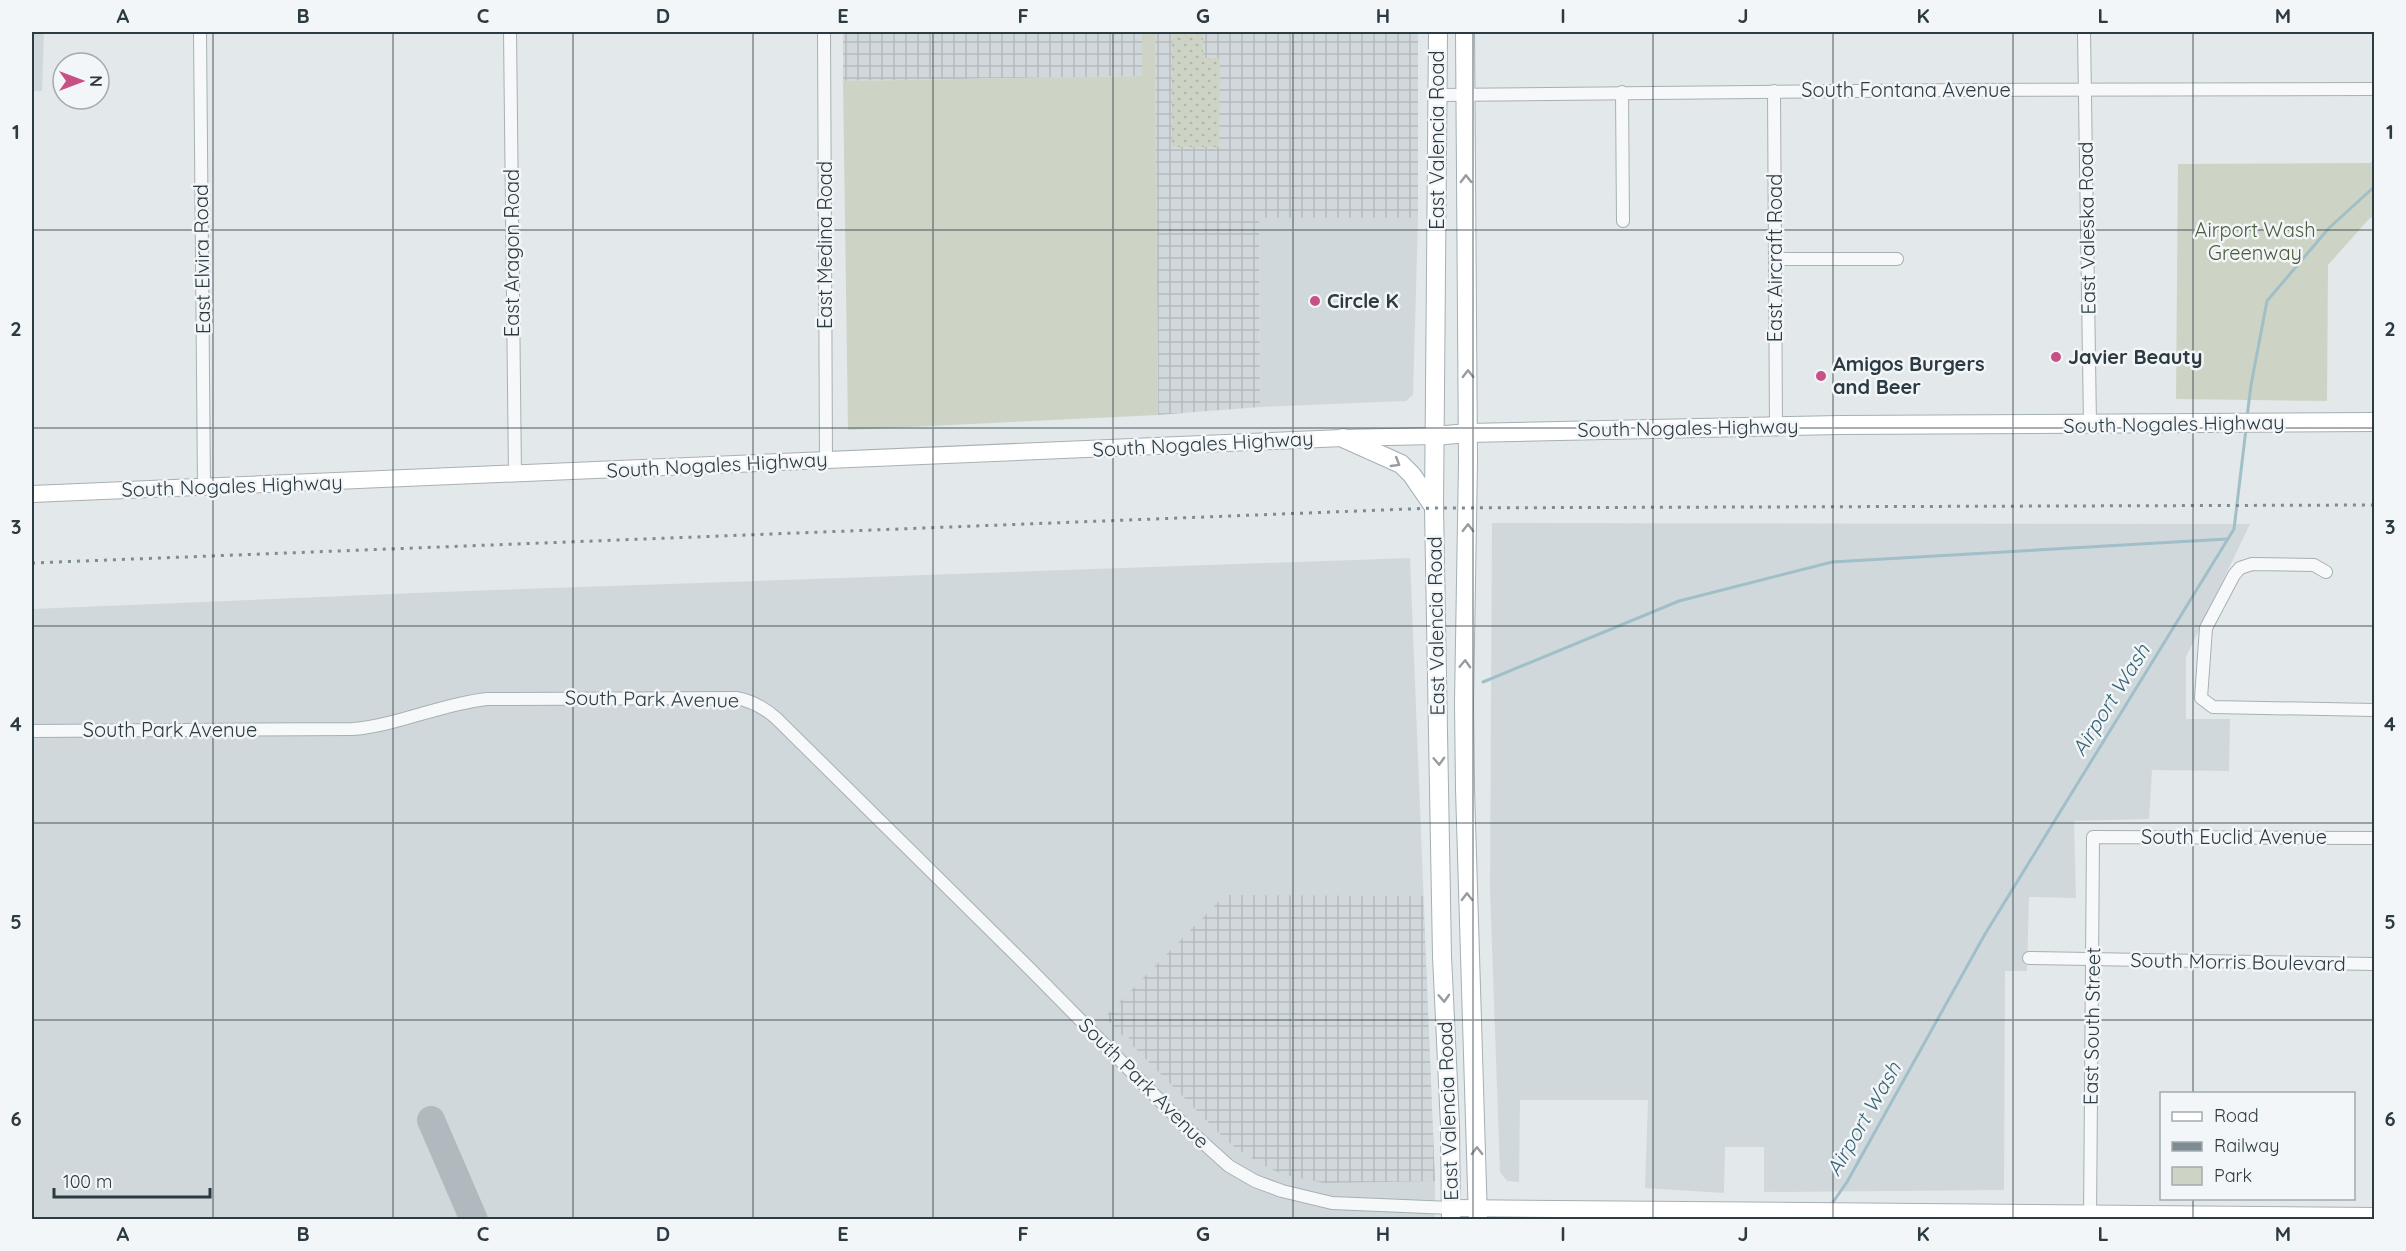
<svg xmlns="http://www.w3.org/2000/svg" width="2406" height="1251" font-family="Quicksand,sans-serif">
	<style>
		.built { fill: #d1d8dc }
		.industrial { fill: url(#industrial-grid) }
		.park { fill: #cdd4c5 }
		.garden { fill: url(#garden-dots) }
		.lines { fill: none; stroke-linecap: round; stroke-linejoin: round }
		.stream { stroke: #a0bfc8; stroke-width: 3 }
		.taxiway { stroke: #b0babe; stroke-width: 28 }
		.street-casing { stroke: #a8b0b4; stroke-width: 14 }
		.secondary-casing { stroke: #a8b0b4; stroke-width: 18 }
		.primary-casing { stroke: #a3b0b5; stroke-width: 20 }
		.street { stroke: #f6f8f9; stroke-width: 12 }
		.secondary { stroke: #fff; stroke-width: 16 }
		.primary { stroke: #fff; stroke-width: 18 }
		.rail { stroke: #7d8c93; stroke-width: 3; stroke-dasharray: 3 6; stroke-linecap: butt }
		.oneway { stroke: #969ca0 }
		.grid { fill: none; stroke: #2c3a42; stroke-width: 1.5; stroke-opacity: 0.55 }
		.poi-dot { fill: #c75085; stroke: #f3f6f8; stroke-width: 2 }
		.labels { text-anchor: middle; stroke-width: 5; stroke-linejoin: round; paint-order: stroke }
		.street-label { font-size: 20px; fill: #2c3a42; stroke: #f3f6f8 }
		.park-label { font-size: 20px; fill: #4a5d3a; stroke: #f3f6f8 }
		.poi-label { font-size: 20px; font-weight: bold; fill: #2c3a42; stroke: #f3f6f8; text-anchor: start }
		.water-label { font-size: 21px; font-style: italic; fill: #386474; stroke: #f3f6f8 }
		.neatline { fill: none; stroke: #2c3a42; stroke-width: 2 }
		.grid-label { font-size: 20px; text-anchor: middle; font-weight: bold; fill: #2c3a42 }
	</style>
	<defs>
		<pattern id="industrial-grid" width="8" height="8" patternUnits="userSpaceOnUse" patternTransform="scale(1.5)"><rect width="8" height="8" fill="#d1d8dc"/><path d="M0 4h8M4 0v8" fill="none" stroke="#b4babe"/></pattern>
		<pattern id="garden-dots" width="8" height="8" patternUnits="userSpaceOnUse" patternTransform="scale(1.5)"><rect width="8" height="8" fill="#cdd4c5"/><path d="M2 2h.1M6 6h.1" fill="none" stroke="#b0b7aa" stroke-width="1.8" stroke-linecap="round"/></pattern>
	</defs>
	<rect width="100%" height="100%" fill="#e3e8ea"/>
	<!-- built -->
	<g class="built">
		<path d="M32 32H44L42 91H32Z"/>
		<path d="M1259 217 1418 218 1413 395 1406 401 1260 407Z"/>
		<path d="M1492 523 2250 524 2186 657V719H2230L2229 771 2152 770 2149 819 2074 821 2076 898 2029 897 2027 971H2005L2004 1190 1764 1192V1147H1725L1724 1193 1645 1188 1648 1100H1520L1519 1182 1507 1181 1500 1172 1490 889Z"/>
		<path d="M1410 558 1435 1181V1219H32V609L440 592Z"/>
	</g>
	<!-- industrial -->
	<g class="industrial">
		<path d="M843 32H1142V76L843 81Z"/>
		<path d="M1155 32H1418V218H1259L1260 407 1158 415Z"/>
		<path d="M1225 895 1423 896 1435 1181 1324 1183 1285 1175 1269 1168 1237 1149 1224 1138 1132 1045V1041L1126 1035 1123 1036 1105 1017Z"/>
	</g>
	<!-- park -->
	<g class="park">
		<path d="M1142 32H1155L1158 415 848 430 843 81 1142 76Z"/>
		<path d="M2374 160V216L2369 219 2328 265 2327 401 2176 399 2178 164 2370 163Z"/>
	</g>
	<!-- garden -->
	<path class="garden" d="M1172 33H1203V58H1220L1219 147H1172Z"/>
	<g class="lines">
		<!-- stream -->
		<g class="stream">
			<path d="M2247 417 2251 385 2267 301 2329 228 2374 187"/>
			<path d="M1483 682 1679 601 1832 562 2227 539"/>
			<path d="M1831 1205 1847 1182 1985 934 2234 529 2246 429"/>
		</g>
		<!-- taxiway -->
		<path class="taxiway" d="M431 1120 474 1220"/>
		<!-- street casing -->
		<g class="street-casing">
			<g id="street">
				<path d="M200 32 204 486"/>
				<path d="M510 32 515 474"/>
				<path d="M824 32 826 459"/>
				<path d="M2084 32 2090 424"/>
				<path d="M1774 91 1776 426"/>
				<path d="M1622 92 1623 221"/>
				<path d="M1438 95 1963 90 2374 89"/>
				<path d="M1775 259H1897"/>
				<path d="M2326 572 2314 565 2252 564 2240 568 2234 575 2206 628 2201 698 2213 707 2374 710"/>
				<path d="M32 731 353 729C399 725 441 704 487 699L736 698C753 701 765 708 777 719L1029 968 1190 1131 1229 1166 1255 1181 1282 1191 1332 1203 1451 1208"/>
				<path d="M2029 958 2374 964"/>
				<path d="M2090 1220 2093 837 2374 838"/>
			</g>
		</g>
		<!-- secondary casing -->
		<g class="secondary-casing">
			<g id="secondary">
				<path d="M32 494 1343 438 1434 436"/>
				<path d="M1451 1208 2374 1216"/>
			</g>
		</g>
		<!-- primary casing -->
		<g class="primary-casing">
			<g id="primary">
				<path d="M1438 32 1434 508 1442 956 1450 1125 1451 1220"/>
				<path d="M1465 32 1468 461 1464 703 1465 789 1478 1220"/>
				<path d="M1434 436 1468 433 1840 425 2374 422"/>
				<path d="M1343 438 1401 464 1412 475 1434 507"/>
			</g>
		</g>
		<!-- street -->
		<use href="#street" class="street"/>
		<!-- secondary -->
		<use href="#secondary" class="secondary"/>
		<!-- primary -->
		<use href="#primary" class="primary"/>
		<!-- rail -->
		<path class="rail" d="M32 563 1434 508 2374 505"/>
	</g>
	<!-- one-way arrows -->
	<defs><path id="oneway-chevron" d="M-2-3.5L2.5 0L-2 3.5" fill="none" stroke-width="1.6" stroke-linecap="round" stroke-linejoin="round" transform="scale(1.5)"/></defs>
	<g class="oneway">
		<use href="#oneway-chevron" transform="translate(1466 179) rotate(-91)"/>
		<use href="#oneway-chevron" transform="translate(1468 374) rotate(-91)"/>
		<use href="#oneway-chevron" transform="translate(1396 463) rotate(31)"/>
		<use href="#oneway-chevron" transform="translate(1468 528) rotate(-89)"/>
		<use href="#oneway-chevron" transform="translate(1465 664) rotate(-88)"/>
		<use href="#oneway-chevron" transform="translate(1439 761) rotate(88)"/>
		<use href="#oneway-chevron" transform="translate(1467 897) rotate(-91)"/>
		<use href="#oneway-chevron" transform="translate(1444 998) rotate(87)"/>
		<use href="#oneway-chevron" transform="translate(1477 1151) rotate(-91)"/>
	</g>
	<!-- grid -->
	<path class="grid" d="M213 32V1220M393 32V1220M573 32V1220M753 32V1220M933 32V1220M1113 32V1220M1293 32V1220M1473 32V1220M1653 32V1220M1833 32V1220M2013 32V1220M2193 32V1094M32 230H2374M32 428H2374M32 626H2374M32 823H2374M32 1020H2374M2193 1198V1220"/>
	<!-- markers -->
	<g class="poi-dot">
		<circle cx="1315" cy="301" r="6"/>
		<circle cx="2056" cy="357" r="6"/>
		<circle cx="1821" cy="376" r="6"/>
	</g>
	<g class="labels">
		<!-- street labels -->
		<g class="street-label">
			<text x="1906" y="97">South Fontana Avenue</text>
			<text transform="translate(1437 140) rotate(-90)" y="7">East Valencia Road</text>
			<text transform="translate(2087 228) rotate(-91)" y="7">East Valeska Road</text>
			<text transform="translate(825 245) rotate(-90)" y="7">East Medina Road</text>
			<text transform="translate(512 253) rotate(-90)" y="7">East Aragon Road</text>
			<text transform="translate(1775 258) rotate(-90)" y="7">East Aircraft Road</text>
			<text transform="translate(202 259) rotate(-91)" y="7">East Elvira Road</text>
			<text transform="translate(2174 424) rotate(-1)" y="7">South Nogales Highway</text>
			<text transform="translate(1688 428) rotate(-1)" y="7">South Nogales Highway</text>
			<text transform="translate(1203 444) rotate(-3)" y="7">South Nogales Highway</text>
			<text transform="translate(717 465) rotate(-3)" y="7">South Nogales Highway</text>
			<text transform="translate(232 486) rotate(-2)" y="7">South Nogales Highway</text>
			<text transform="translate(1436 626) rotate(-91)" y="7">East Valencia Road</text>
			<text transform="translate(652 699) rotate(1)" y="7">South Park Avenue</text>
			<text x="170" y="737">South Park Avenue</text>
			<text x="2234" y="844">South Euclid Avenue</text>
			<text transform="translate(2238 962) rotate(1)" y="7">South Morris Boulevard</text>
			<text transform="translate(2092 1026) rotate(-89)" y="7">East South Street</text>
			<text transform="translate(1144 1083) rotate(45)" y="7">South Park Avenue</text>
			<text transform="translate(1448 1111) rotate(-92)" y="7">East Valencia Road</text>
		</g>
		<!-- park labels -->
		<g class="park-label">
			<text x="2255" y="237">Airport Wash<tspan x="2255" dy="23">Greenway</tspan></text>
		</g>
		<!-- poi labels -->
		<g class="poi-label">
			<text x="1327" y="308">Circle K</text>
			<text x="2068" y="364">Javier Beauty</text>
			<text x="1833" y="371">Amigos Burgers<tspan x="1833" dy="23">and Beer</tspan></text>
		</g>
		<!-- water labels -->
		<g class="water-label">
			<text transform="translate(2111 700) rotate(-58)" y="7">Airport Wash</text>
			<text transform="translate(1864 1119) rotate(-60)" y="7">Airport Wash</text>
		</g>
	</g>
	<!-- border -->
	<rect width="2406" height="1251" fill="none" stroke="#f3f6f8" stroke-width="66"/>
	<!-- legend -->
	<rect x="2160" y="1092" width="195" height="108" fill="#f3f6f8" stroke="#a3abaf" stroke-width="1.5"/>
	<rect x="2172" y="1112" width="30" height="9" fill="#ffffff" stroke="#a3abaf" stroke-width="1.5"/>
	<text x="2214" y="1122" font-size="18" fill="#2c3a42">Road</text>
	<rect x="2172" y="1142" width="30" height="9" fill="#7d8c93" stroke="#a3abaf" stroke-width="1.5"/>
	<text x="2214" y="1152" font-size="18" fill="#2c3a42">Railway</text>
	<rect x="2172" y="1167" width="30" height="18" fill="#cdd4c5" stroke="#a3abaf" stroke-width="1.5"/>
	<text x="2214" y="1182" font-size="18" fill="#2c3a42">Park</text>
	<!-- north arrow -->
	<g transform="translate(81 81) rotate(90)"><circle r="28" fill="#f3f6f8" stroke="#a3abaf" stroke-width="1.5"/>
	<path d="M0-4.5L10 22L0 15L-10 22Z" fill="#c75085"/>
	<text y="-9" font-size="16" font-weight="bold" text-anchor="middle" fill="#2c3a42">N</text>
	</g>
	<!-- scale -->
	<path d="M54 1188v9h156v-9" fill="none" stroke="#2c3a42" stroke-width="3"/>
	<text x="63" y="1188" font-size="18" fill="#2c3a42" stroke="#f3f6f8" stroke-width="4.5" paint-order="stroke">100 m</text>
	<rect x="33" y="33" width="2340" height="1185" class="neatline"/>
	<g class="grid-label">
		<text x="123" y="23">A</text>
		<text x="303" y="23">B</text>
		<text x="483" y="23">C</text>
		<text x="663" y="23">D</text>
		<text x="843" y="23">E</text>
		<text x="1023" y="23">F</text>
		<text x="1203" y="23">G</text>
		<text x="1383" y="23">H</text>
		<text x="1563" y="23">I</text>
		<text x="1743" y="23">J</text>
		<text x="1923" y="23">K</text>
		<text x="2103" y="23">L</text>
		<text x="2283" y="23">M</text>
		<text x="16" y="139">1</text>
		<text x="2390" y="139">1</text>
		<text x="16" y="336">2</text>
		<text x="2390" y="336">2</text>
		<text x="16" y="534">3</text>
		<text x="2390" y="534">3</text>
		<text x="16" y="731">4</text>
		<text x="2390" y="731">4</text>
		<text x="16" y="929">5</text>
		<text x="2390" y="929">5</text>
		<text x="16" y="1126">6</text>
		<text x="2390" y="1126">6</text>
		<text x="123" y="1241">A</text>
		<text x="303" y="1241">B</text>
		<text x="483" y="1241">C</text>
		<text x="663" y="1241">D</text>
		<text x="843" y="1241">E</text>
		<text x="1023" y="1241">F</text>
		<text x="1203" y="1241">G</text>
		<text x="1383" y="1241">H</text>
		<text x="1563" y="1241">I</text>
		<text x="1743" y="1241">J</text>
		<text x="1923" y="1241">K</text>
		<text x="2103" y="1241">L</text>
		<text x="2283" y="1241">M</text>
	</g>
</svg>
